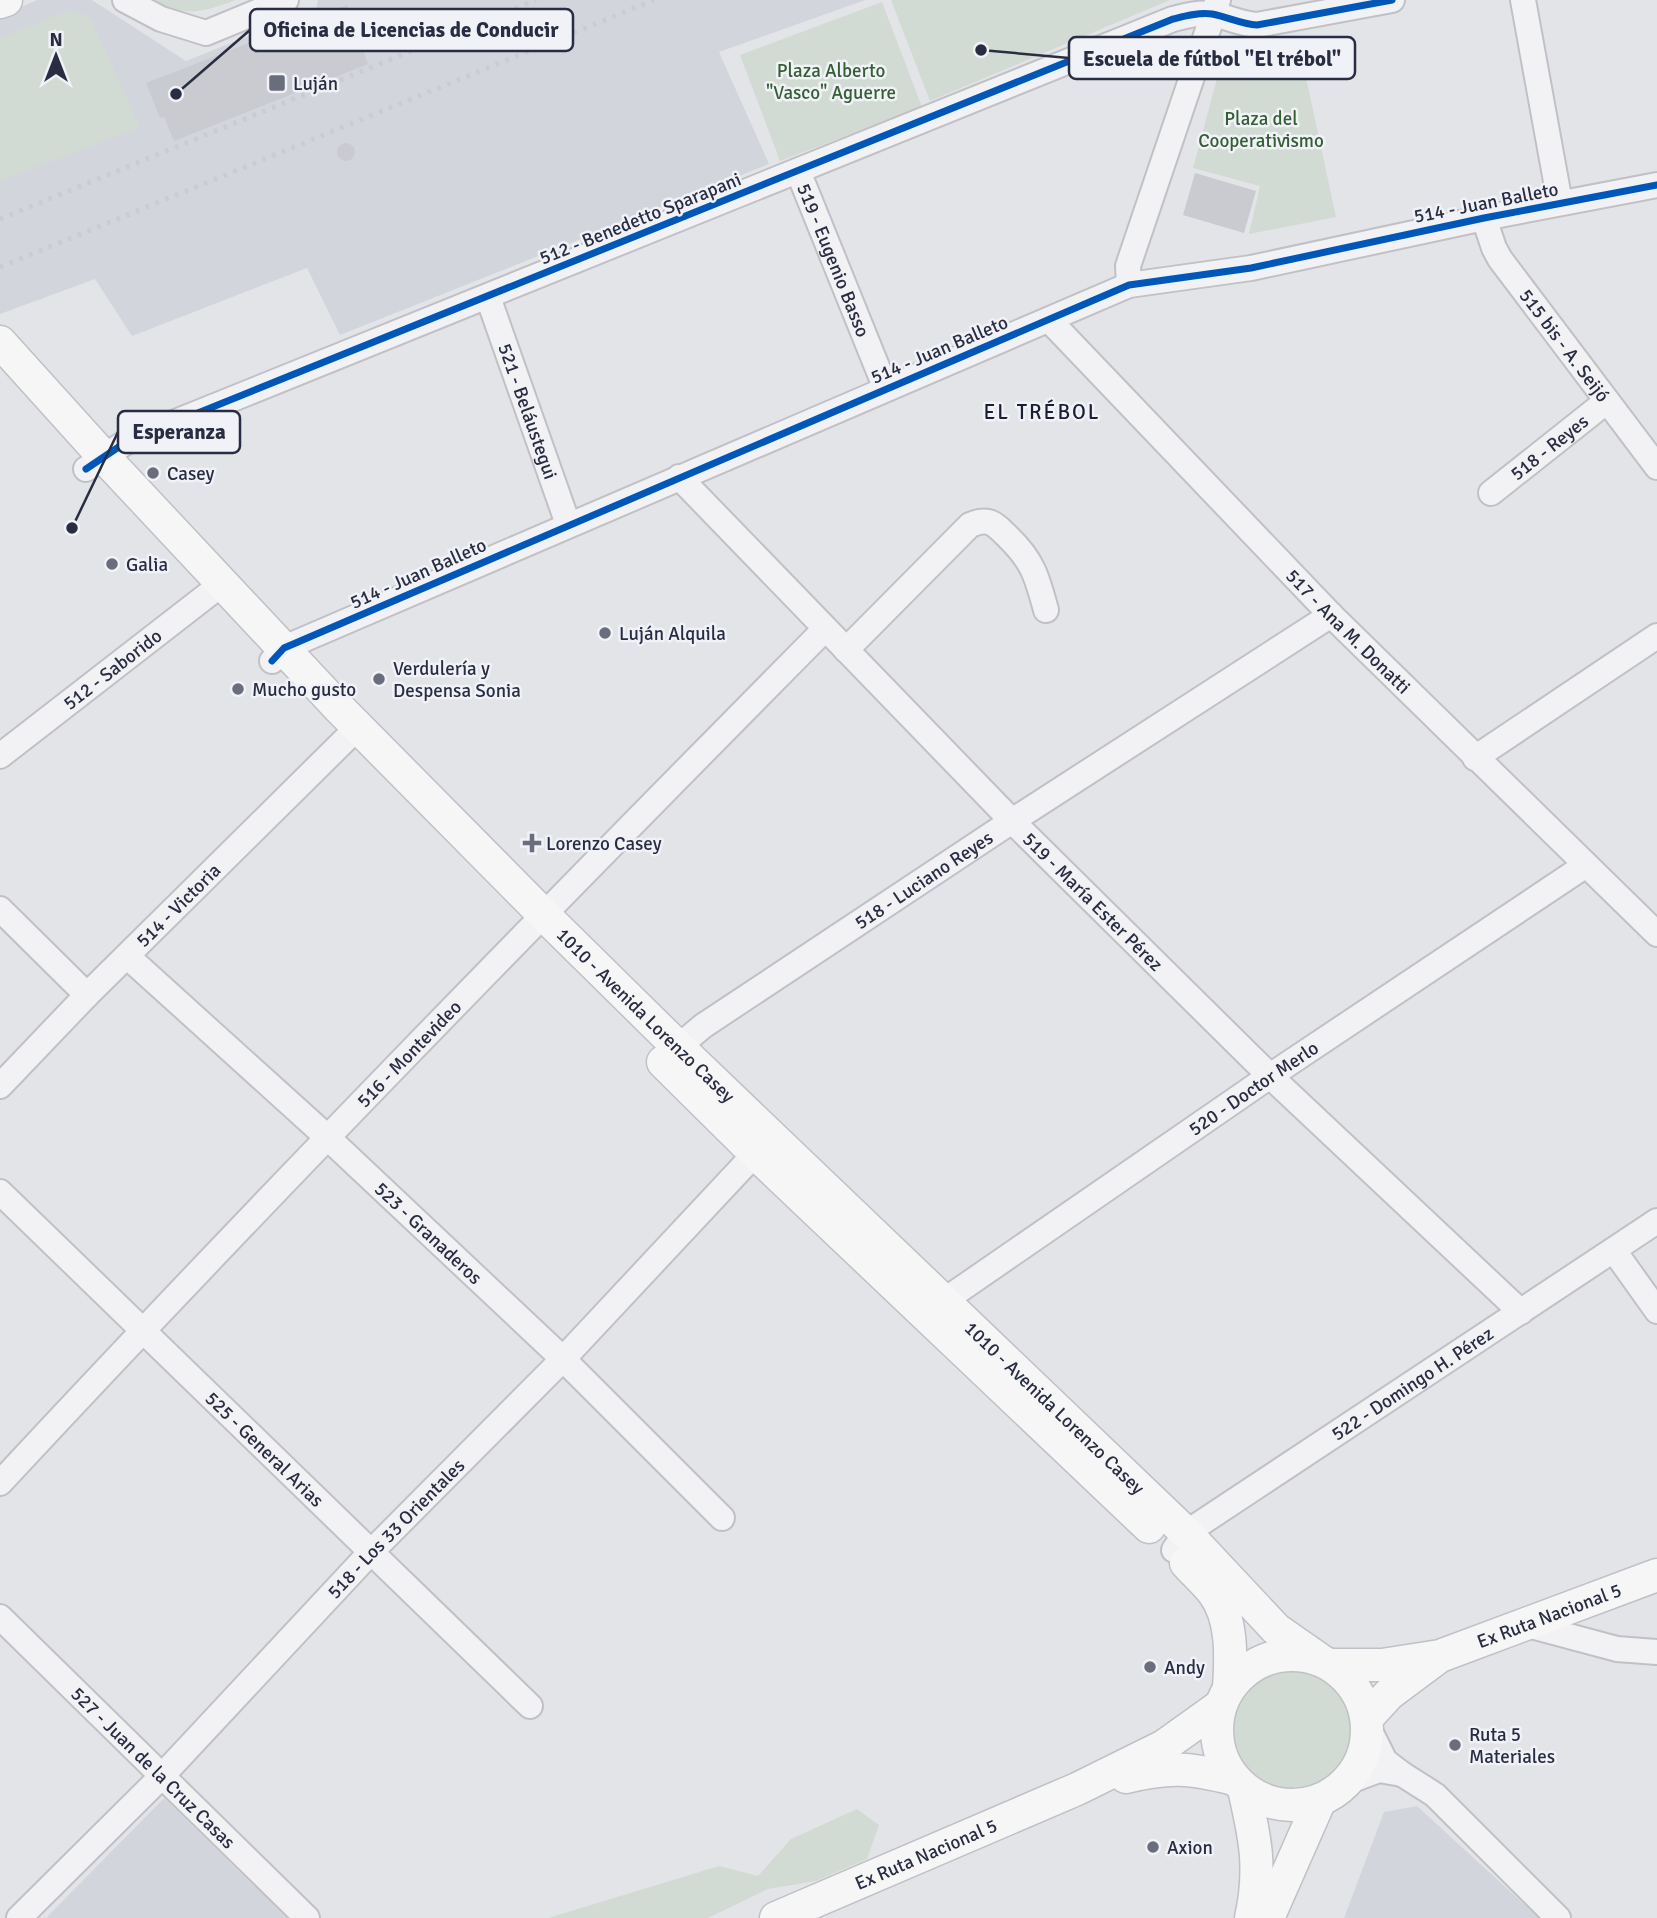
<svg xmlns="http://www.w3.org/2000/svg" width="1657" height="1918" font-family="Signika,sans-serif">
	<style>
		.built { fill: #d3d5dd }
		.green { fill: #d1dbd3 }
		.building { fill: #cacbd0 }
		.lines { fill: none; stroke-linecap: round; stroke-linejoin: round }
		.minor-casing { stroke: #c0c1c6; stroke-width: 28 }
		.major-casing { stroke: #bfc1c6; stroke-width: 35 }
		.minor { stroke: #f2f2f5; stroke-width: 24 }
		.major { stroke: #f6f6f7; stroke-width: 32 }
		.rail { stroke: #cbccd0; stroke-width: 5; stroke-dasharray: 3.5 7; stroke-linecap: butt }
		.cycleway-casing { stroke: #f0f2f7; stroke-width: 11 }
		.cycleway { stroke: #0057b8; stroke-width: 7 }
		.poi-dot { fill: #6a6d7c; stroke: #f0f2f7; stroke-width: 2.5 }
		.labels { text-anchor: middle; stroke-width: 5; stroke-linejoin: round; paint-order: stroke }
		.park-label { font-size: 19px; fill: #355e35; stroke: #f0f2f7 }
		.poi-label { font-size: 19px; fill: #292d42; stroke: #f0f2f7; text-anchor: start }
		.street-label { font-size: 19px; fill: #292d42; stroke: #f0f2f7 }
		.neighbourhood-label { font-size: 21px; letter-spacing: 2px; fill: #1b1e33; stroke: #f0f2f7 }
		.leader { fill: none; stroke: #292d42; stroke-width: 2.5 }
		.callout-dot { fill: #292d42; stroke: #f0f2f7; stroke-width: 2.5 }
		.callout { fill: #f0f2f7; stroke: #292d42; stroke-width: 2.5 }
		.callout-label { font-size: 21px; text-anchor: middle; font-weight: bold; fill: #292d42 }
	</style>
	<rect width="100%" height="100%" fill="#e3e4e8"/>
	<!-- built -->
	<g class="built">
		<path d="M37 0H92L186 61 316 9 318 0H865L719 52 769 164 340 335 307 268 132 336 95 279 0 314V16Z"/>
		<path d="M164 1798 287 1918H46Z"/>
		<path d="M1417 1806 1539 1918H1344L1384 1812Z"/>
	</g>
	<!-- green -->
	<g class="green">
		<path d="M153 0H236C202 12 186 18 153 0Z"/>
		<path d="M891 0H1170L930 101Z"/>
		<path d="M882 2 922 107 780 161 740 55Z"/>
		<path d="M70 10 90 17 140 127 0 181V38Z"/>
		<path d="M1298 40 1336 217 1249 234 1260 186 1193 168 1223 56Z"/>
		<circle cx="1292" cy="1731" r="68"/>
		<path d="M857 1809 879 1825 867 1859 816 1881 768 1889 708 1918H548L719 1866 758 1876 791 1839Z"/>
	</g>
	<!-- building -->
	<g class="building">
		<path d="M347 5 368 64 174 141 164 117 160 118 146 83Z"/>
		<circle cx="346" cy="152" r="9"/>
		<path d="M1195 173 1256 191 1244 233 1183 215Z"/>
	</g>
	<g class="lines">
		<!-- minor casing -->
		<g class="minor-casing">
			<g id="minor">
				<path d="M125 0 161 19 206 33 286 0"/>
				<path d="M1523 0 1560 203"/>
				<path id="s1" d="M798 171 886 389"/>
				<path id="s2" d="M1484 218 1494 248 1500 259 1657 467"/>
				<path d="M1129 285 1128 266 1218 0"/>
				<path id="s3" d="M488 297 568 524"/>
				<path id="s4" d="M1049 320 1331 615 1657 934"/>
				<path d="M86 469 126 442 1173 19C1185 16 1199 12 1212 14 1228 17 1241 24 1257 25L1392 0"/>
				<path id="s5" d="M679 477 1012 821 1270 1076 1521 1312"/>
				<path id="s6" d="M1491 493 1607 401"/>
				<path d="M846 650 970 525C989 517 994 523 1008 537 1033 561 1037 577 1046 610"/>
				<path d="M272 661 284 648 1129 285 1251 268 1484 218 1657 185"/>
				<path id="s7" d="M0 756 223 583"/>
				<path d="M1475 758 1657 636"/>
				<path d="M0 909 87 995"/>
				<path id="s8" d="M128 957 327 1137 563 1359 722 1518"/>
				<path id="s9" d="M666 1060 678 1047 703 1026 1012 821 1331 615"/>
				<path id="s10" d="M0 1086 87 995 358 727"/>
				<path id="s11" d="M0 1192 530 1706"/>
				<path d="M1615 1252 1657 1311"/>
				<path id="s12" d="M931 1314 945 1300 1270 1076 1586 865"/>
				<path id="s13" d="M0 1483C270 1193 547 910 825 629"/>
				<path id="s14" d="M1174 1550 1186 1533 1657 1221"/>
				<path id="s15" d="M0 1617 307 1918"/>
				<path d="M1524 1624 1617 1649 1657 1652"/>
				<path d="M1369 1729 1385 1761 1402 1774 1435 1795 1558 1918"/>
				<path d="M1347 1782 1379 1770 1402 1774"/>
				<path id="s16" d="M19 1918 161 1777 370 1553 563 1359 766 1142"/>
			</g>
		</g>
		<!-- major casing -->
		<g class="major-casing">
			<g id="major">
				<path d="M0 2 6 0"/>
				<path id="s17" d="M0 342 103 456 340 709 543 914 678 1047 1186 1533 1276 1629 1319 1659"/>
				<path d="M663 1062 755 1153 1149 1527"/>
				<path d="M1186 1563C1195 1573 1205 1582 1213 1592 1233 1618 1231 1657 1229 1688"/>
				<circle cx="1292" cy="1730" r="75"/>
				<path id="s18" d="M1331 1665H1382L1440 1656 1657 1575"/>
				<path d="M1367 1718 1389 1694 1436 1659"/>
				<path d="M1126 1777C1170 1766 1191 1768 1234 1779"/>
				<path d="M1244 1789C1255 1837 1262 1868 1251 1918"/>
				<path id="s19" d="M776 1918 1077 1789 1164 1746 1220 1706"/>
				<path d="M1268 1918 1320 1800"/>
			</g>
		</g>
		<!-- minor -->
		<use href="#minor" class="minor"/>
		<!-- major -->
		<use href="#major" class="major"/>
		<!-- rail -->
		<g class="rail">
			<path d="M0 219 536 0"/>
			<path d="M0 267 654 0"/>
		</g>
		<!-- cycleway casing -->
		<g class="cycleway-casing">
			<g id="cycleway">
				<path d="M86 469 126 442 1173 19C1185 16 1199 12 1212 14 1228 17 1241 24 1257 25L1392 0"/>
				<path d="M272 661 284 648 1129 285 1251 268 1484 218 1657 185"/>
			</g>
		</g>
		<!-- cycleway -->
		<use href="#cycleway" class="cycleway"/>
	</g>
	<!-- markers -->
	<g class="poi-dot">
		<rect x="268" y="74" width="18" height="18" rx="3.5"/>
		<circle cx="153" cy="473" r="7"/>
		<circle cx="112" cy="564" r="7"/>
		<circle cx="605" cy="633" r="7"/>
		<circle cx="379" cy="679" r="7"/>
		<circle cx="238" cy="689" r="7"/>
		<path d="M528.5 832.5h7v7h7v7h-7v7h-7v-7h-7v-7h7z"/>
		<circle cx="1150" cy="1667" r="7"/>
		<circle cx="1455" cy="1745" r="7"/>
		<circle cx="1153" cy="1847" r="7"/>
	</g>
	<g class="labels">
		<!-- park labels -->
		<g class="park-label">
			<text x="831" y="77">Plaza Alberto<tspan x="831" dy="22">"Vasco" Aguerre</tspan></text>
			<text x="1261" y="125">Plaza del<tspan x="1261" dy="22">Cooperativismo</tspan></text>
		</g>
		<!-- poi labels -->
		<g class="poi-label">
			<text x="293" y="90">Luján</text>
			<text x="167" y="480">Casey</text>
			<text x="126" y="571">Galia</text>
			<text x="619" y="640">Luján Alquila</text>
			<text x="393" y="675">Verdulería y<tspan x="393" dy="22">Despensa Sonia</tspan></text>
			<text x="252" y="696">Mucho gusto</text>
			<text x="546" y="850">Lorenzo Casey</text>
			<text x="1164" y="1674">Andy</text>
			<text x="1469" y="1741">Ruta 5<tspan x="1469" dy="22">Materiales</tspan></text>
			<text x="1167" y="1854">Axion</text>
		</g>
		<!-- street labels -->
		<g class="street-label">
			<text transform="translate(1486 202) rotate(-11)" y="7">514 - Juan Balleto</text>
			<text transform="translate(640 218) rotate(-22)" y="7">512 - Benedetto Sparapani</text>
			<text dy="7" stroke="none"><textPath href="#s1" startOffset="96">519 - Eugenio Basso</textPath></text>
			<text dy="7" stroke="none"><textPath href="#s2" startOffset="152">515 bis - A. Seijó</textPath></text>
			<text transform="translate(939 349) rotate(-23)" y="7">514 - Juan Balleto</text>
			<text dy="7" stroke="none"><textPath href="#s3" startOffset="121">521 - Beláustegui</textPath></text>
			<text dy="7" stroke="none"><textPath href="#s6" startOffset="74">518 - Reyes</textPath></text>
			<text transform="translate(418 573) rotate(-24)" y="7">514 - Juan Balleto</text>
			<text dy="7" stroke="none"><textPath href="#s4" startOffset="432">517 - Ana M. Donatti</textPath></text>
			<text dy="7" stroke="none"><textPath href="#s7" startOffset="142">512 - Saborido</textPath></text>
			<text dy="7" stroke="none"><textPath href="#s9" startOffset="315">518 - Luciano Reyes</textPath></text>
			<text dy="7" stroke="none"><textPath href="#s5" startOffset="593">519 - María Ester Pérez</textPath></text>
			<text dy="7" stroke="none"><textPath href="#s10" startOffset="254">514 - Victoria</textPath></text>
			<text dy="7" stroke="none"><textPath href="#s17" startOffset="933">1010 - Avenida Lorenzo Casey</textPath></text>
			<text dy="7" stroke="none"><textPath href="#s13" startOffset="593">516 - Montevideo</textPath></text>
			<text dy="7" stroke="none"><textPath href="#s12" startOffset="394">520 - Doctor Merlo</textPath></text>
			<text dy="7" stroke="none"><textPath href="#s8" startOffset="408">523 - Granaderos</textPath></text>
			<text dy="7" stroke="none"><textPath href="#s14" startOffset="292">522 - Domingo H. Pérez</textPath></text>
			<text dy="7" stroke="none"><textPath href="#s17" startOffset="1500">1010 - Avenida Lorenzo Casey</textPath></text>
			<text dy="7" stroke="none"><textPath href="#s11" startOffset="369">525 - General Arias</textPath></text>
			<text dy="7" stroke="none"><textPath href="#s16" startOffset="542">518 - Los 33 Orientales</textPath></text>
			<text dy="7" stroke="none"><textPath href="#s18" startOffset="226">Ex Ruta Nacional 5</textPath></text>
			<text dy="7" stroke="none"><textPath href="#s15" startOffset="215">527 - Juan de la Cruz Casas</textPath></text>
			<text dy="7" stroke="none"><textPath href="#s19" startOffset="163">Ex Ruta Nacional 5</textPath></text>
		</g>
		<!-- neighbourhood labels -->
		<g class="neighbourhood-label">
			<text x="1042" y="419">EL TRÉBOL</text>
		</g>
	</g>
	<!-- callouts -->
	<path class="leader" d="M176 94L250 30M981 50L1069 58M72 528L118 432"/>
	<g class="callout-dot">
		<circle cx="176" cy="94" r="7"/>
		<circle cx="981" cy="50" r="7"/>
		<circle cx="72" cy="528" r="7"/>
	</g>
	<g class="callout">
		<rect x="250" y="9" width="323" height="42" rx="7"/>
		<rect x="1069" y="37" width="286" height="42" rx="7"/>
		<rect x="118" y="411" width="122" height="42" rx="7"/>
	</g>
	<g class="callout-label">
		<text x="411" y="37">Oficina de Licencias de Conducir</text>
		<text x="1212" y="66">Escuela de fútbol "El trébol"</text>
		<text x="179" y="439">Esperanza</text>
	</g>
	<!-- north arrow -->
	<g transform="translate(56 56)" stroke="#f0f2f7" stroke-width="5" paint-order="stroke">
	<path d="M0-5L12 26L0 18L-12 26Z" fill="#292d42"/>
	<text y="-10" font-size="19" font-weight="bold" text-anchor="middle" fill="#292d42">N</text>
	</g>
</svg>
